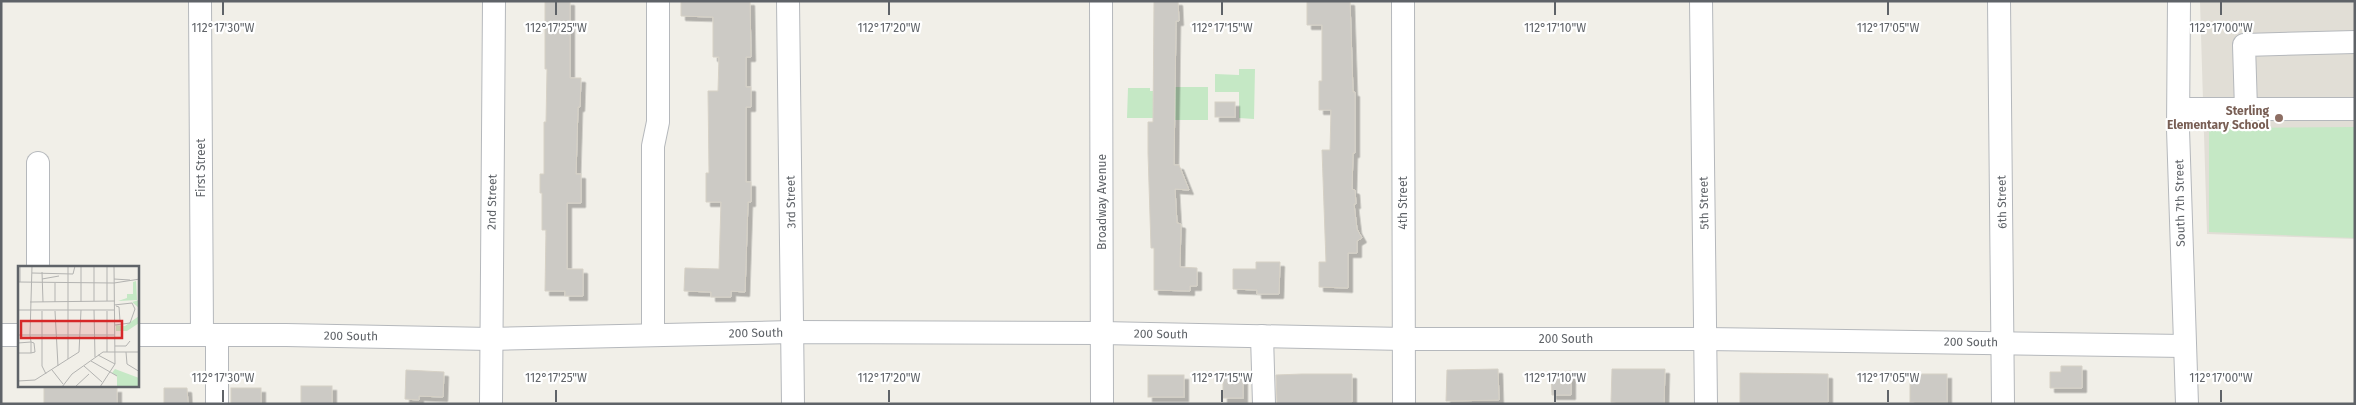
<svg xmlns="http://www.w3.org/2000/svg" width="2356" height="405" font-family="'Fira Sans',sans-serif">
	<style>
		.education { fill: #e1ded6 }
		.green { fill: #c5e8c5 }
		.building { fill: #cccac5; stroke: #d6d1c6; filter: url(#shadow) }
		.lines { fill: none; stroke-linecap: round; stroke-linejoin: round }
		.minor-casing { stroke: #b5b8bc; stroke-width: 24 }
		.minor { stroke: #fff; stroke-width: 22 }
		.ticks { fill: none; stroke: #5f6368; stroke-width: 2 }
		.education-dot { fill: #8d6e63; stroke: #fff; stroke-width: 2 }
		.labels { text-anchor: middle; stroke-width: 4.5; stroke-linejoin: round; paint-order: stroke }
		.education-label { font-size: 12px; font-weight: bold; fill: #785e54; stroke: #fff; text-anchor: end }
		.street-label { font-size: 12px; fill: #5f6368; stroke: #fff }
		.inset-road { fill: none; stroke: #b3b3b1; stroke-width: 1 }
		.view { fill: #d62828; fill-opacity: 0.15; stroke: #d62828; stroke-width: 2.5 }
		.inset-edge { fill: none; stroke: #5f6368; stroke-width: 2.5 }
		.ticks-label { font-size: 12px; text-anchor: middle; fill: #5f6368; stroke: #fff; stroke-width: 4.5; stroke-linejoin: round; paint-order: stroke }
	</style>
	<defs>
		<filter id="shadow"><feDropShadow dx="4.5" dy="4.5" stdDeviation="0" flood-color="#0004"/></filter>
	</defs>
	<rect width="100%" height="100%" fill="#f1efe8"/>
	<!-- education -->
	<path class="education" d="M2200 1H2355V239L2207 234Z"/>
	<!-- green -->
	<g class="green">
		<path d="M1239 69H1255L1254 119 1239 118V92H1215V74L1239 75Z"/>
		<rect x="1175" y="87" width="33" height="33"/>
		<path d="M1128 88H1150V91H1153L1156 118H1127Z"/>
		<path d="M2209 113 2235 114 2236 128 2355 127V238L2209 232Z"/>
	</g>
	<!-- building -->
	<g class="building">
		<path d="M545 1H570V78H581L580 107H578L576 174H581V203H567V269H583V296H565V291H545L546 230H542V193H540V174H544V122H546L547 69H545Z"/>
		<path d="M750 1 751 57H746V87H751V107H746V182H751V202H748L745 292 731 291V297H711V292L684 291 685 268 719 269 721 202H706V173H709L708 91H718L719 57H713V17L681 16V2Z"/>
		<path d="M1154 1H1178L1179 21H1176L1174 165H1179L1189 190 1175 189 1177 223 1181 224 1180 267 1197 268V286H1190V291L1154 290V248H1151L1148 153V122H1153Z"/>
		<path d="M1307 1H1350L1353 92H1355V153H1353L1352 189 1355 190 1356 204H1354L1357 229 1362 238 1357 241V253H1348V288L1319 287V262H1326L1322 150H1330L1331 110H1319V81H1322V25H1307Z"/>
		<rect x="1215" y="102" width="20" height="15"/>
		<path d="M1256 262H1280L1279 294H1257V290L1233 289V269H1256Z"/>
		<path d="M2061 366H2082V388H2050V372H2061Z"/>
		<path d="M1498 369 1499 400 1446 401 1447 370Z"/>
		<path d="M1612 369H1665L1664 404 1611 402Z"/>
		<path d="M406 370 444 372 443 397 419 396V400L405 399Z"/>
		<path d="M1571 371V395H1552L1551 372Z"/>
		<path d="M1740 373 1828 374V402L1740 403Z"/>
		<path d="M1302 374H1352V402L1277 404 1276 375Z"/>
		<rect x="1910" y="374" width="37" height="28"/>
		<rect x="1148" y="375" width="36" height="22"/>
		<rect x="1223" y="375" width="20" height="23"/>
		<rect x="301" y="386" width="31" height="18"/>
		<rect x="44" y="388" width="73" height="16"/>
		<path d="M164 388H187L188 404H164Z"/>
		<rect x="231" y="388" width="30" height="16"/>
	</g>
	<g class="lines">
		<!-- minor casing -->
		<g class="minor-casing">
			<g id="minor">
				<path d="M200 1 202 335"/>
				<path d="M788 1 793 404"/>
				<path d="M1101 1 1102 404"/>
				<path d="M1403 1 1404 404"/>
				<path d="M1701 1 1706 404"/>
				<path d="M1999 1 2003 404"/>
				<path d="M2179 1 2178 129 2187 404"/>
				<path d="M2179 109H2355"/>
				<path d="M2246 109 2244 45 2355 42"/>
				<path d="M38 268V163"/>
				<path d="M1 335H19"/>
				<path d="M138 335H286L490 339 792 332 1102 333 1404 339H1706L2184 346"/>
				<path d="M217 335V404"/>
				<path d="M653 335V146L658 122V1"/>
				<path d="M1262 336 1264 404"/>
				<path d="M491 404 494 1"/>
			</g>
		</g>
		<!-- minor -->
		<use href="#minor" class="minor"/>
	</g>
	<!-- ticks -->
	<path class="ticks" d="M223 2V15M556 2V15M889 2V15M1222 2V15M1555 2V15M1888 2V15M2221 2V15M223 390V402M556 390V402M889 390V402M1222 390V402M1555 390V402M1888 390V402M2221 390V402"/>
	<!-- markers -->
	<circle class="education-dot" cx="2279" cy="118" r="5"/>
	<g class="labels">
		<!-- education labels -->
		<g class="education-label">
			<text x="2269" y="115">Sterling<tspan x="2269" dy="14">Elementary School</tspan></text>
		</g>
		<!-- street labels -->
		<g class="street-label">
			<text transform="translate(201 168) rotate(-90)" y="4">First Street</text>
			<text transform="translate(492 202) rotate(-89)" y="4">2nd Street</text>
			<text transform="translate(791 202) rotate(-91)" y="4">3rd Street</text>
			<text transform="translate(1102 202) rotate(-90)" y="4">Broadway Avenue</text>
			<text transform="translate(2002 202) rotate(-91)" y="4">6th Street</text>
			<text transform="translate(1403 203) rotate(-90)" y="4">4th Street</text>
			<text transform="translate(1704 203) rotate(-91)" y="4">5th Street</text>
			<text transform="translate(2180 203) rotate(-91)" y="4">South 7th Street</text>
			<text transform="translate(756 333) rotate(-1)" y="4">200 South</text>
			<text transform="translate(1161 334) rotate(1)" y="4">200 South</text>
			<text transform="translate(351 336) rotate(1)" y="4">200 South</text>
			<text x="1566" y="343">200 South</text>
			<text transform="translate(1971 342) rotate(1)" y="4">200 South</text>
		</g>
	</g>
	<!-- overview -->
	<g transform="translate(18 266)">
		<rect width="121" height="121" fill="#f1efe8"/>
		<path d="M118 15 119 34 100 35 109 32V28H115V16ZM121 34V57L109 65H98V59L107 60 121 50V42L114 36ZM97 103 121 112V121H99V110L94 107Z" fill="#c5e8c5"/>
		<path class="inset-road" d="M50 0V93M63 0V36M89 0V35M24 6 25 36M14 7 55 8 57 0M24 13 41 10M96 13 112 14M0 16 96 17 122 13M2 16V0M37 17V36M76 35V0M12 36 97 35M96 39 114 37 117 43 112 57 97 59M98 40 101 41 102 55M0 44H96M76 44 77 91M24 45V100L28 108M37 45 40 100M89 45V86M0 69H97M12 69 14 0M12 69 13 76 16 77 17 86 13 87M0 77 13 76V87H0M97 80H108L112 75M108 86 109 98 122 106M80 89 97 98M73 95 99 110M66 100 84 116M34 104 45 118M0 115 17 114 61 86 63 44M44 121 54 108 85 86H122M57 121 71 108M82 121 97 98 96 0"/>
		<path class="view" d="M3 55H104V72H3Z"/>
		<rect width="121" height="121" class="inset-edge"/>
	</g>
	<g class="ticks-label">
		<text x="223" y="32">112°17'30"W</text>
		<text x="556" y="32">112°17'25"W</text>
		<text x="889" y="32">112°17'20"W</text>
		<text x="1222" y="32">112°17'15"W</text>
		<text x="1555" y="32">112°17'10"W</text>
		<text x="1888" y="32">112°17'05"W</text>
		<text x="2221" y="32">112°17'00"W</text>
		<text x="223" y="382">112°17'30"W</text>
		<text x="556" y="382">112°17'25"W</text>
		<text x="889" y="382">112°17'20"W</text>
		<text x="1222" y="382">112°17'15"W</text>
		<text x="1555" y="382">112°17'10"W</text>
		<text x="1888" y="382">112°17'05"W</text>
		<text x="2221" y="382">112°17'00"W</text>
	</g>
	<!-- border -->
	<rect width="2356" height="405" fill="none" stroke="#5f6368" stroke-width="5"/>
</svg>
